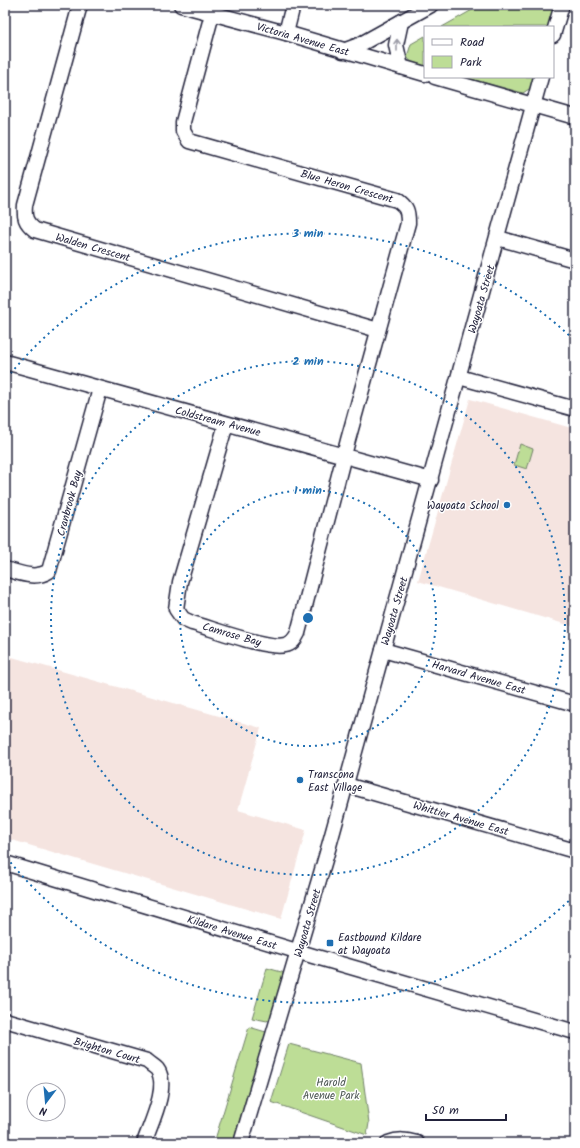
<svg xmlns="http://www.w3.org/2000/svg" width="580" height="1148" font-family="Kalam,sans-serif">
	<style>
		.built { fill: #f5e4e0 }
		.green { fill: #bddd96; stroke: #708068 }
		.lines { fill: none; stroke-linecap: round; stroke-linejoin: round }
		.minor-casing { stroke: #22223b; stroke-width: 17 }
		.minor { stroke: #fff; stroke-width: 14 }
		.oneway { stroke: #9c9ca7 }
		.ring { fill: none; stroke: #1f6fb2; stroke-width: 2; stroke-dasharray: 2 4 }
		.poi-dot { fill: #1f6fb2; stroke: #fff; stroke-width: 1.5 }
		.labels { text-anchor: middle; stroke-width: 3; stroke-linejoin: round; paint-order: stroke }
		.street-label { font-size: 11px; fill: #22223b; stroke: #fff }
		.poi-label { font-size: 11px; fill: #22223b; stroke: #fff; text-anchor: start }
		.park-label { font-size: 11px; fill: #505a56; stroke: #fff }
		.centre { fill: #1f6fb2; stroke: #fff; stroke-width: 2 }
		.ring-label { font-size: 12px; text-anchor: middle; font-weight: bold; fill: #1f6fb2; stroke: #fff; stroke-width: 3; stroke-linejoin: round; paint-order: stroke }
	</style>
	<rect width="100%" height="100%" fill="#fff"/>
	<filter id="ink" filterUnits="userSpaceOnUse"><feTurbulence type="fractalNoise" baseFrequency=".025" numOctaves="2"/><feDisplacementMap in="SourceGraphic" scale="8" xChannelSelector="R" yChannelSelector="G"/><feConvolveMatrix kernelMatrix="1 2 1 2 8 2 1 2 1" color-interpolation-filters="sRGB"/></filter>
	<g filter="url(#ink)">
		<!-- built -->
		<g class="built">
			<path d="M470 399 575 429V627L418 581Z"/>
			<path d="M5 655 261 728 238 810 306 830 281 919 5 838Z"/>
		</g>
		<!-- green -->
		<g class="green">
			<path d="M481 5H555L549 27H442Z"/>
			<path d="M425 36V66L412 63 407 57 411 44Z"/>
			<path d="M464 77H535L532 87 523 93Z"/>
			<path d="M520 444 533 449 527 469 514 465Z"/>
			<path d="M267 968 285 973 271 1018 267 1021 252 1018Z"/>
			<path d="M249 1027 266 1032 233 1143H214Z"/>
			<path d="M289 1044 361 1063 369 1123 367 1135 271 1102Z"/>
		</g>
		<g class="lines">
			<!-- minor casing -->
			<g class="minor-casing">
				<g id="minor">
					<path d="M80 5 25 205C24 217 25 222 35 230L378 330"/>
					<path d="M181 5 286 33 425 74"/>
					<path d="M212 14 183 122V131L189 141 397 200C407 207 408 211 408 223L348 440 298 633C295 639 292 644 285 645 268 650 211 628 192 623L183 619 176 609 180 582 226 424"/>
					<path d="M286 33 293 5"/>
					<path d="M553 35 562 5"/>
					<path d="M343 51 359 45 431 5"/>
					<path d="M401 67 396 45 401 22"/>
					<path d="M435 77 575 117"/>
					<path d="M498 238 575 260"/>
					<path d="M5 362 431 480"/>
					<path d="M459 377 575 409"/>
					<path d="M5 569C20 573 35 580 49 571L100 389"/>
					<path d="M383 650 575 704"/>
					<path d="M346 785 575 851"/>
					<path d="M5 863 313 956 575 1032"/>
					<path d="M5 1020 147 1061C150 1064 154 1066 157 1069 170 1086 150 1125 144 1143"/>
					<path d="M241 1143 327 853 541 77"/>
					<path d="M388 1143C399 1139 406 1140 417 1143"/>
				</g>
			</g>
			<!-- minor -->
			<use href="#minor" class="minor"/>
		</g>
		<!-- one-way arrows -->
		<defs><path id="oneway-shaft" d="M-6 0H5M1.5-3L5.5 0L1.5 3" fill="none" stroke-width="1.6" stroke-linecap="round" stroke-linejoin="round"/></defs>
		<use class="oneway" href="#oneway-shaft" transform="translate(397 45) rotate(-90)"/>
	</g>
	<!-- distance rings -->
	<g class="ring">
		<circle cx="308" cy="618" r="128"/>
		<circle cx="308" cy="618" r="257"/>
		<path d="M573 897A385 385 0 0 1 7 858M7 378A385 385 0 0 1 573 339"/>
	</g>
	<!-- markers -->
	<g class="poi-dot">
		<circle cx="507" cy="505" r="4"/>
		<circle cx="300" cy="780" r="4"/>
		<rect x="326" y="939" width="8" height="8" rx="2"/>
	</g>
	<g class="labels">
		<!-- street labels -->
		<g class="street-label">
			<text transform="translate(303 39) rotate(16)" y="4">Victoria Avenue East</text>
			<text transform="translate(347 186) rotate(16)" y="4">Blue Heron Crescent</text>
			<text transform="translate(93 247) rotate(16)" y="4">Walden Crescent</text>
			<text transform="translate(481 299) rotate(-74)" y="4">Wayoata Street</text>
			<text transform="translate(218 421) rotate(15)" y="4">Coldstream Avenue</text>
			<text transform="translate(69 503) rotate(-75)" y="4">Cranbrook Bay</text>
			<text transform="translate(394 611) rotate(-74)" y="4">Wayoata Street</text>
			<text transform="translate(232 634) rotate(16)" y="4">Camrose Bay</text>
			<text transform="translate(479 677) rotate(16)" y="4">Harvard Avenue East</text>
			<text transform="translate(461 818) rotate(16)" y="4">Whittier Avenue East</text>
			<text transform="translate(307 923) rotate(-74)" y="4">Wayoata Street</text>
			<text transform="translate(232 932) rotate(17)" y="4">Kildare Avenue East</text>
			<text transform="translate(107 1050) rotate(16)" y="4">Brighton Court</text>
		</g>
		<!-- poi labels -->
		<g class="poi-label">
			<text x="499" y="509" text-anchor="end">Wayoata School</text>
			<text x="308" y="778">Transcona<tspan x="308" dy="13">East Village</tspan></text>
			<text x="338" y="941">Eastbound Kildare<tspan x="338" dy="13">at Wayoata</tspan></text>
		</g>
		<!-- park labels -->
		<g class="park-label">
			<text x="331" y="1086">Harold<tspan x="331" dy="13">Avenue Park</tspan></text>
		</g>
	</g>
	<circle cx="308" cy="618" r="6" class="centre"/>
	<g class="ring-label">
		<text x="308" y="237">3 min</text>
		<text x="308" y="365">2 min</text>
		<text x="308" y="494">1 min</text>
	</g>
	<!-- margin -->
	<rect width="580" height="1148" fill="none" stroke="#fff" stroke-width="20"/>
	<rect x="10" y="10" width="560" height="1128" fill="none" stroke="#22223b" stroke-width="1.5" filter="url(#ink)"/>
	<!-- legend -->
	<rect x="424" y="26" width="130" height="52" fill="#ffffff" stroke="#a7a7b1"/>
	<rect x="432" y="39" width="20" height="6" fill="#ffffff" stroke="#a7a7b1"/>
	<text x="460" y="46" font-size="12" fill="#22223b">Road</text>
	<rect x="432" y="56" width="20" height="12" fill="#bddd96" stroke="#a7a7b1"/>
	<text x="460" y="66" font-size="12" fill="#22223b">Park</text>
	<!-- north arrow -->
	<g transform="translate(46 1102) rotate(196)"><circle r="19" fill="#ffffff" stroke="#a7a7b1"/>
	<path d="M0-3L7 15L0 10L-7 15Z" fill="#1f6fb2"/>
	<text y="-6" font-size="11" font-weight="bold" text-anchor="middle" fill="#22223b">N</text>
	</g>
	<!-- scale -->
	<path d="M426 1114v6h80v-6" fill="none" stroke="#22223b" stroke-width="2"/>
	<text x="432" y="1114" font-size="12" fill="#22223b" stroke="#ffffff" stroke-width="3" paint-order="stroke">50 m</text>
</svg>
